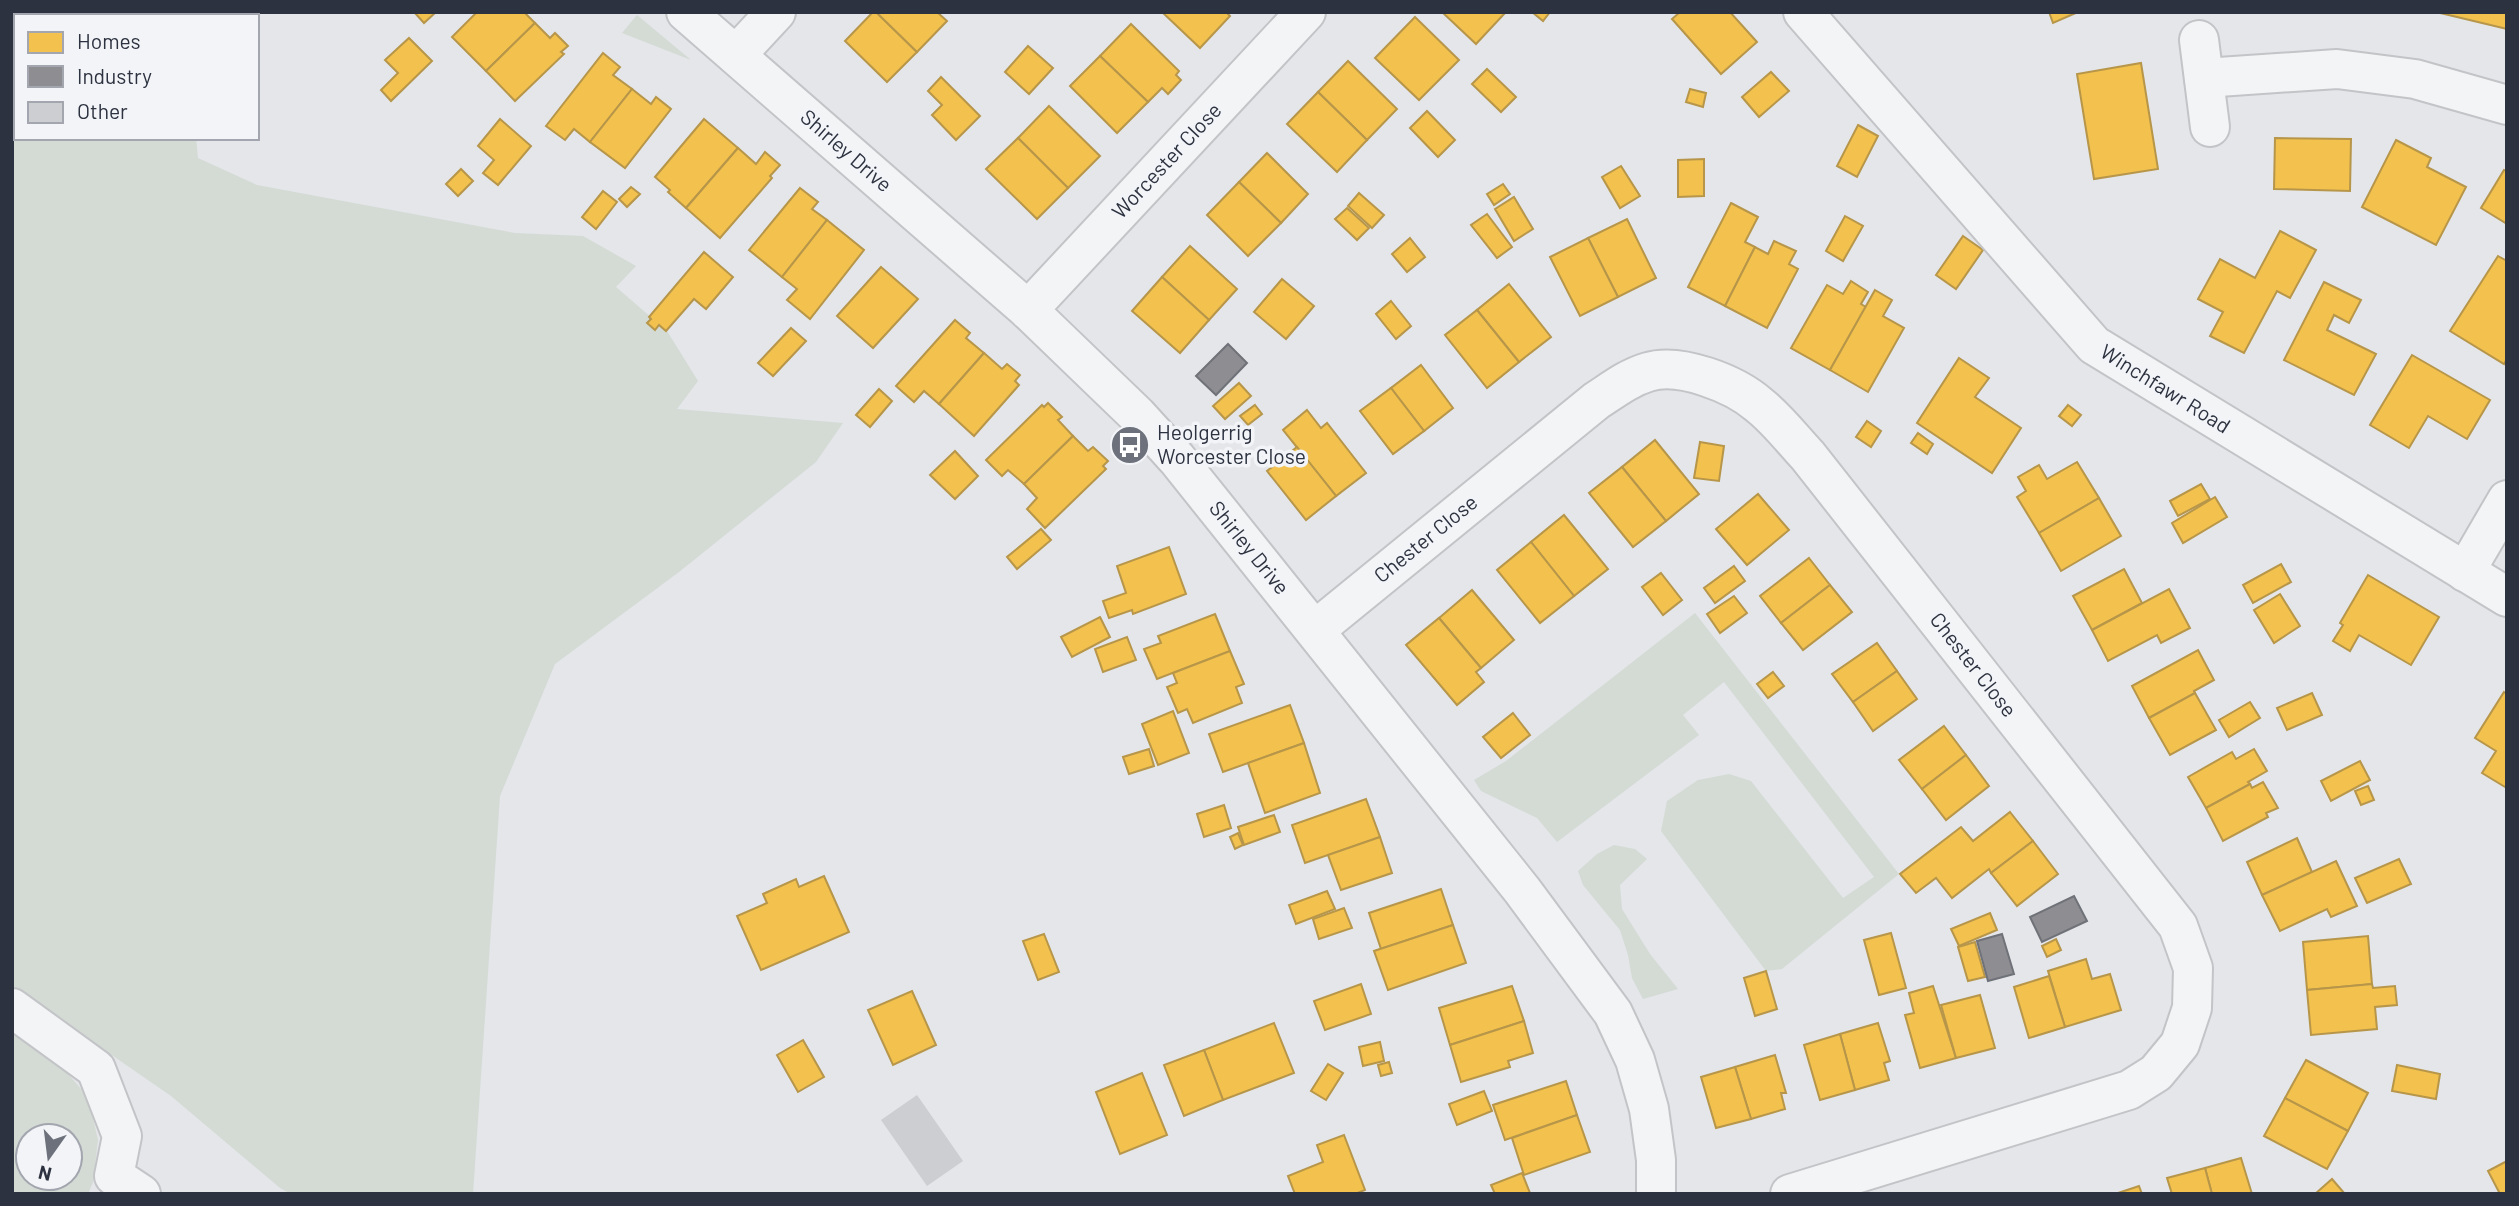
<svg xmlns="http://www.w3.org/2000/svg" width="2519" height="1206" font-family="Barlow,sans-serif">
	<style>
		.green { fill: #d4dbd5; fill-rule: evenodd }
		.homes { fill: #f2c14e; stroke: #b7964a; stroke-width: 2 }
		.industry { fill: #8d8d92; stroke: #707279; stroke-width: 2 }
		.building { fill: #cdced1 }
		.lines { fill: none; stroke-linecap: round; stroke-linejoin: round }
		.street-casing { stroke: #c3c4c7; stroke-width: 42 }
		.street { stroke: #f3f4f5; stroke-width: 38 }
		.labels { text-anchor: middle; stroke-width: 7; stroke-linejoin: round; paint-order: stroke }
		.street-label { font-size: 21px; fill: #2d3240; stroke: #f2f4f7 }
		.poi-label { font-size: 21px; fill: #2d3240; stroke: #f2f4f7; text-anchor: start }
	</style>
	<rect width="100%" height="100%" fill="#e4e6e9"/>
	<!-- green -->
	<g class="green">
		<path d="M12 12H187V16H16V138H196L198 158 257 185 515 233 583 236 636 266 616 287 667 331 698 381 677 409 843 423 816 462 679 572 555 664 500 796 473 1194H291L280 1188 171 1096 12 986Z"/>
		<path d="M637 15 691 60 622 33Z"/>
		<path d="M1695 613 1899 874 1782 969 1766 971 1661 831 1667 801 1698 780 1729 774 1751 781 1843 898 1874 877 1724 682 1683 715 1699 735 1557 842 1537 818 1481 791 1474 780 1506 761Z"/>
		<path d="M1614 845 1635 849 1647 859 1620 885 1622 909 1650 954 1678 989 1643 999 1632 978 1628 955 1620 930 1583 885 1578 871 1597 854Z"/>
		<path d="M12 1028 51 1054 88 1097 98 1140 93 1182 88 1194H12ZM28 1136H70V1178H28Z"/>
	</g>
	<!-- homes -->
	<g class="homes">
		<path d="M414 12H436L424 23Z"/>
		<path d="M477 12H524L535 23 486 71 452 37Z"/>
		<path d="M873 12H876L917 52 887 82 845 41Z"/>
		<path d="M876 12H937L947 21 917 52Z"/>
		<path d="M1162 12H1226L1230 16 1200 48Z"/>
		<path d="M1442 12H1504L1505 13 1476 44Z"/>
		<path d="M1532 12H1550L1543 21Z"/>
		<path d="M1680 12H1730L1757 42 1721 74 1672 19Z"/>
		<path d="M2049 12H2078L2053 23Z"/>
		<path d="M2436 12H2507V29Z"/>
		<path d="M1415 17 1459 60 1419 100 1375 58Z"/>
		<path d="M535 23 550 38 555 33 568 46 561 52 564 54 515 101 486 71Z"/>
		<path d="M1131 24 1179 71 1176 75 1181 80 1168 94 1162 88 1148 102 1100 56Z"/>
		<path d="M409 38 432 61 391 101 381 90 398 73 385 60Z"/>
		<path d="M1028 46 1053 68 1029 94 1005 72Z"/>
		<path d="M603 53 620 67 613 75 632 89 590 142 574 129 565 140 546 126Z"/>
		<path d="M1100 56 1148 102 1117 133 1070 86Z"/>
		<path d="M1348 61 1397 109 1367 140 1318 92Z"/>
		<path d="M2141 63 2158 169 2094 179 2077 74Z"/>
		<path d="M1487 69 1516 97 1501 112 1472 84Z"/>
		<path d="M1771 72 1789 91 1759 117 1742 97Z"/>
		<path d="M941 77 980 116 956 140 932 115 942 105 928 91Z"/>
		<path d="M632 89 651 104 656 97 671 109 625 168 590 142Z"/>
		<path d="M1690 89 1706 93 1703 107 1686 102Z"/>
		<path d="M1318 92 1367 140 1337 172 1287 124Z"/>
		<path d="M1049 106 1100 156 1068 188 1018 138Z"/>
		<path d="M1427 111 1455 140 1438 157 1410 128Z"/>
		<path d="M500 119 531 146 498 185 483 173 494 160 478 146Z"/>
		<path d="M704 119 738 148 686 208 668 192 670 190 655 177Z"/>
		<path d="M1858 125 1878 136 1857 177 1837 166Z"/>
		<path d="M1018 138 1068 188 1037 219 986 169Z"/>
		<path d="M2275 138 2351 139 2350 191 2274 189Z"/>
		<path d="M2396 140 2431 158 2427 167 2466 187 2436 245 2362 207Z"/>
		<path d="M738 148 756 164 765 152 780 165 770 176 772 178 720 238 686 208Z"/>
		<path d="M1267 153 1308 194 1281 223 1239 182Z"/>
		<path d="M1704 159V196L1678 197V160Z"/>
		<path d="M1621 166 1640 196 1620 208 1602 177Z"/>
		<path d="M461 169 473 181 458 196 446 184Z"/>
		<path d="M2504 170 2507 171V224L2481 208Z"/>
		<path d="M1239 182 1281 223 1248 256 1207 215Z"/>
		<path d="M1503 184 1510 194 1494 205 1487 194Z"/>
		<path d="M631 187 640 194 627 207 619 199Z"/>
		<path d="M800 188 818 202 812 209 827 220 782 277 749 250Z"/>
		<path d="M603 191 617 202 596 229 582 217Z"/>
		<path d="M1359 193 1384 215 1372 228 1348 206Z"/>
		<path d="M1514 197 1533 229 1514 241 1495 209Z"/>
		<path d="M1731 203 1758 217 1745 242 1755 247 1725 306 1688 287Z"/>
		<path d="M1347 208 1369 228 1357 240 1335 219Z"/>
		<path d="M1487 214 1512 247 1497 258 1471 225Z"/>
		<path d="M1845 216 1863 226 1843 261 1826 251Z"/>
		<path d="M1627 219 1656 278 1618 297 1588 238Z"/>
		<path d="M827 220 864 250 810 319 787 300 797 289 782 277Z"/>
		<path d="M2280 231 2316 250 2290 298 2277 291 2244 353 2210 336 2223 312 2198 299 2220 259 2255 278Z"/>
		<path d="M1963 236 1983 250 1956 289 1936 275Z"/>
		<path d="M1410 238 1425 257 1407 272 1392 254Z"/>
		<path d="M1588 238 1618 297 1580 316 1550 257Z"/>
		<path d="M1774 241 1796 251 1789 264 1798 269 1767 328 1725 306 1755 247 1768 254Z"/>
		<path d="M1190 246 1237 289 1209 320 1162 277Z"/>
		<path d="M704 252 733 277 706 309 694 299 666 331 659 325 655 330 647 323 651 319 649 317Z"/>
		<path d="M2498 256 2507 261V359L2504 364 2450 331Z"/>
		<path d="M881 267 918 299 873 348 837 316Z"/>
		<path d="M1162 277 1209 320 1180 353 1132 311Z"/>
		<path d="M1282 279 1314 306 1286 339 1254 312Z"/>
		<path d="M1851 281 1868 292 1861 304 1866 307 1830 370 1791 348 1827 285 1843 294Z"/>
		<path d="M2324 282 2361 300 2349 323 2334 315 2327 330 2376 354 2354 395 2284 360Z"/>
		<path d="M1509 284 1551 337 1519 362 1477 310Z"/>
		<path d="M1875 290 1892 300 1883 316 1904 328 1868 392 1830 370Z"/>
		<path d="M1391 301 1411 326 1396 339 1376 314Z"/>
		<path d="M1477 310 1519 362 1487 388 1445 335Z"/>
		<path d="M955 320 970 333 966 338 984 353 939 404 924 391 914 402 896 386Z"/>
		<path d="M791 328 806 341 773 376 758 363Z"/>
		<path d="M984 353 1002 369 1007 364 1020 375 1015 381 1019 385 974 436 939 404Z"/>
		<path d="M2412 355 2490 400 2467 439 2428 416 2409 448 2370 425Z"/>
		<path d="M1959 358 1989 378 1975 397 2021 428 1992 473 1917 423Z"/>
		<path d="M1421 365 1453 408 1424 431 1391 388Z"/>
		<path d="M1239 383 1251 396 1225 419 1213 406Z"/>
		<path d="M1391 388 1424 431 1393 454 1360 411Z"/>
		<path d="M879 389 892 401 870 427 856 415Z"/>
		<path d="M1048 403 1062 417 1058 420 1073 436 1024 484 1008 470 1002 476 986 460 1042 405 1044 407Z"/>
		<path d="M1255 405 1262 414 1248 425 1240 416Z"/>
		<path d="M2068 405 2081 415 2072 426 2059 416Z"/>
		<path d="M1307 410 1321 428 1327 423 1366 473 1336 496 1283 430Z"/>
		<path d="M1867 421 1881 431 1871 447 1856 437Z"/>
		<path d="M1918 433 1933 444 1927 454 1911 443Z"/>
		<path d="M1073 436 1088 451 1093 447 1108 461 1103 466 1106 469 1045 528 1027 509 1037 498 1024 484Z"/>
		<path d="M1655 440 1699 494 1666 521 1622 467Z"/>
		<path d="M1700 442 1724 446 1719 481 1694 478Z"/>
		<path d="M1297 447 1336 496 1306 520 1267 471Z"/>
		<path d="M955 451 978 476 955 499 930 475Z"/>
		<path d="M2077 462 2099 498 2039 533 2017 497 2026 491 2018 477 2039 465 2047 479Z"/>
		<path d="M1622 467 1666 521 1633 547 1589 493Z"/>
		<path d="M2201 484 2210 499 2178 516 2170 501Z"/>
		<path d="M1758 494 1789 530 1747 565 1716 529Z"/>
		<path d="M2215 497 2227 517 2183 543 2172 523Z"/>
		<path d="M2099 498 2121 536 2061 571 2039 533Z"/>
		<path d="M1564 515 1608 569 1574 596 1531 542Z"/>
		<path d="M1041 529 1051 540 1017 569 1007 557Z"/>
		<path d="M1531 542 1574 596 1540 623 1497 570Z"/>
		<path d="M1169 547 1186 594 1133 614 1132 610 1109 618 1103 601 1126 593 1117 566Z"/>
		<path d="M1809 558 1830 585 1781 623 1760 596Z"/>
		<path d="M2281 564 2291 582 2253 603 2243 585Z"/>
		<path d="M1734 566 1745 581 1715 603 1704 588Z"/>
		<path d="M2124 569 2142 603 2092 630 2073 596Z"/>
		<path d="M1661 573 1682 600 1663 615 1642 587Z"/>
		<path d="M2368 575 2439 617 2411 665 2359 635 2350 651 2333 641 2343 625 2340 623Z"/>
		<path d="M1830 585 1852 612 1803 650 1781 623Z"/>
		<path d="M2169 589 2190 628 2161 643 2157 635 2108 661 2092 630Z"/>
		<path d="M1472 590 1514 640 1481 668 1439 618Z"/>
		<path d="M2280 594 2300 626 2274 643 2254 610Z"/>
		<path d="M1734 596 1747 613 1720 633 1707 614Z"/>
		<path d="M1215 614 1230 651 1157 679 1144 649 1161 643 1158 636Z"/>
		<path d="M1100 617 1110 637 1072 657 1061 637Z"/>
		<path d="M1439 618 1481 668 1476 672 1484 682 1457 705 1406 645Z"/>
		<path d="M1127 637 1136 660 1103 672 1095 649Z"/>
		<path d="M1877 643 1897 671 1853 702 1832 674Z"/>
		<path d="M2198 650 2214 680 2194 691 2195 693 2149 718 2132 686Z"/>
		<path d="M1230 651 1244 684 1236 687 1242 703 1193 723 1187 709 1178 713 1167 687 1177 683 1173 673Z"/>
		<path d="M1897 671 1917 699 1873 731 1853 702Z"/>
		<path d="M1773 672 1784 686 1768 698 1757 684Z"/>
		<path d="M2504 692 2507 694V784L2505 787 2482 773 2496 751 2475 738Z"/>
		<path d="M2195 693 2216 730 2170 755 2149 718Z"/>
		<path d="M2312 693 2322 715 2287 730 2277 708Z"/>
		<path d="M2250 702 2260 718 2229 737 2219 720Z"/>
		<path d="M1290 705 1304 743 1223 772 1209 734Z"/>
		<path d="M1173 711 1189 753 1158 765 1142 724Z"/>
		<path d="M1513 713 1530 735 1501 758 1483 737Z"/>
		<path d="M1944 726 1966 755 1922 789 1899 760Z"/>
		<path d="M1304 743 1320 793 1265 813 1248 763Z"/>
		<path d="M1149 749 1154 766 1129 774 1123 757Z"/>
		<path d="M2254 749 2267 771 2248 782 2250 784 2206 808 2188 777 2232 752 2236 759Z"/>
		<path d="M1966 755 1989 786 1946 820 1922 789Z"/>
		<path d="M2360 761 2370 780 2331 801 2321 781Z"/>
		<path d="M2263 782 2278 808 2266 813 2268 817 2223 841 2206 808 2250 784 2252 788Z"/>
		<path d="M2368 786 2374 800 2361 805 2355 791Z"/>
		<path d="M1366 799 1380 837 1305 863 1292 825Z"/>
		<path d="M1224 805 1231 828 1204 837 1197 814Z"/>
		<path d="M2010 812 2033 841 1991 873 1989 869 1952 898 1936 878 1916 893 1900 874 1961 827 1973 841Z"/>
		<path d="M1274 815 1280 832 1244 845 1238 827Z"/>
		<path d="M1238 833 1243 845 1235 849 1230 837Z"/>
		<path d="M1380 837 1392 873 1341 890 1328 855Z"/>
		<path d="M2297 838 2312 872 2262 895 2247 862Z"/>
		<path d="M2033 841 2058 874 2017 906 1991 873Z"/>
		<path d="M2399 859 2411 884 2367 903 2355 878Z"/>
		<path d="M2336 861 2357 906 2331 917 2327 909 2280 931 2262 895Z"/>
		<path d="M824 876 849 932 761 970 737 916 767 903 763 894 796 879 799 887Z"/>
		<path d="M1441 889 1453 925 1381 949 1369 913Z"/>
		<path d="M1327 891 1335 909 1296 924 1289 905Z"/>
		<path d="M1344 908 1352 928 1319 939 1313 919Z"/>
		<path d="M1990 913 1997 930 1959 946 1951 929Z"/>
		<path d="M1453 925 1466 963 1388 990 1374 951Z"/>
		<path d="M1891 933 1906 988 1879 995 1864 940Z"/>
		<path d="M1044 934 1059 972 1038 980 1023 941Z"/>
		<path d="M2368 936 2372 984 2307 990 2303 942Z"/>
		<path d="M2056 939 2061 950 2047 957 2042 946Z"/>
		<path d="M1975 942 1985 977 1968 981 1958 947Z"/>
		<path d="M2086 959 2092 979 2110 974 2121 1010 2065 1027 2048 971Z"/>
		<path d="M1766 971 1777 1009 1755 1016 1744 978Z"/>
		<path d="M2049 976 2065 1027 2029 1038 2014 987Z"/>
		<path d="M1361 984 1371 1014 1325 1030 1314 1001Z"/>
		<path d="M2372 984 2373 988 2395 986 2397 1005 2375 1007 2377 1029 2311 1035 2307 990Z"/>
		<path d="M1512 986 1524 1021 1450 1045 1439 1008Z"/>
		<path d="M1933 986 1956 1058 1920 1068 1905 1015 1914 1013 1909 993Z"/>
		<path d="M912 991 936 1045 893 1065 868 1010Z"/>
		<path d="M1980 995 1995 1048 1956 1058 1941 1005Z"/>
		<path d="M1524 1021 1533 1053 1508 1061 1510 1067 1461 1082 1450 1045Z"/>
		<path d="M1274 1023 1294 1073 1223 1100 1204 1050Z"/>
		<path d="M1878 1023 1890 1061 1884 1063 1889 1080 1855 1090 1840 1034Z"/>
		<path d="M1840 1034 1855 1090 1820 1100 1804 1045Z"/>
		<path d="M803 1040 824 1077 798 1092 777 1055Z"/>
		<path d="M1380 1042 1384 1061 1363 1066 1359 1047Z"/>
		<path d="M1204 1050 1223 1100 1184 1116 1164 1065Z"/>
		<path d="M1775 1055 1786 1093H1781L1785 1109 1751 1119 1735 1067Z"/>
		<path d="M2306 1060 2368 1093 2348 1131 2285 1098Z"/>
		<path d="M1389 1062 1392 1073 1381 1076 1378 1065Z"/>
		<path d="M1328 1064 1343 1073 1326 1100 1311 1091Z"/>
		<path d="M2397 1065 2440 1074 2436 1099 2392 1091Z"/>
		<path d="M1735 1067 1751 1119 1716 1128 1701 1077Z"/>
		<path d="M1142 1073 1167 1135 1120 1154 1096 1092Z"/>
		<path d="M1566 1081 1577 1115 1505 1140 1493 1105Z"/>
		<path d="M1484 1091 1492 1111 1457 1125 1449 1104Z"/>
		<path d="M2285 1098 2348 1131 2327 1169 2264 1136Z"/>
		<path d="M1577 1115 1590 1152 1524 1175 1512 1138Z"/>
		<path d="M1344 1135 1365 1190 1355 1194H1295L1288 1176 1323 1162 1317 1145Z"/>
		<path d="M2241 1158 2252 1194H2212L2205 1168Z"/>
		<path d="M2507 1161V1194H2500L2488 1171Z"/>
		<path d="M2205 1168 2212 1194H2172L2167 1178Z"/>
		<path d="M1522 1173 1530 1193 1495 1194 1491 1185Z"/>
		<path d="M2332 1179 2345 1194H2315Z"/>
		<path d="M2139 1186 2142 1194H2115Z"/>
	</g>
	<!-- industry -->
	<g class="industry">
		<path d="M1228 344 1247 363 1216 395 1196 376Z"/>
		<path d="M2074 896 2087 921 2042 942 2030 917Z"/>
		<path d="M2002 934 2014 974 1988 981 1977 941Z"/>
	</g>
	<!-- building -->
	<path class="building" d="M917 1095 963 1161 927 1186 881 1120Z"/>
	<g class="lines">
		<!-- street casing -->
		<g class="street-casing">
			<g id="street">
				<path d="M686 12 1028 310 1137 415 1177 459 1522 890 1613 1013 1635 1060 1649 1109 1656 1160V1194"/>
				<path d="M1803 12 2094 345 2507 597"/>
				<path d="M2199 40 2210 127"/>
				<path d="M736 55 776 12"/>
				<path d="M2204 78 2337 69 2415 79 2507 105"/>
				<path d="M1028 310 1306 12"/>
				<path d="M2465 572 2507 500"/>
				<path d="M1315 630 1596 401C1613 390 1628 378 1648 372 1680 362 1735 384 1759 405 1777 419 1792 439 1808 456L2178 926 2193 968 2192 1008 2180 1044 2156 1073 2129 1090 1790 1194"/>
				<path d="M12 1008 96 1069 122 1136 114 1176 141 1194"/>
			</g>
		</g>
		<!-- street -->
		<use href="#street" class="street"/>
	</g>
	<!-- icons -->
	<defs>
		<g id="bus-disc" transform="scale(2.0125)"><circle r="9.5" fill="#6d717b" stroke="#f2f4f7"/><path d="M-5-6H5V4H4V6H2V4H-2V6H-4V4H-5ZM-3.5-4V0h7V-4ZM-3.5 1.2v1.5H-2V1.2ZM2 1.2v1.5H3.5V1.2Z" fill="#fff"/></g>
	</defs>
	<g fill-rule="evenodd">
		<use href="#bus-disc" x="1130" y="445"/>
	</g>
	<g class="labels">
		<!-- street labels -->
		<g class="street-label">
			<text transform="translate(846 151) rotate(41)" y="7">Shirley Drive</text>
			<text transform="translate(1167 161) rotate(-47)" y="7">Worcester Close</text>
			<text transform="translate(2165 389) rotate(32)" y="7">Winchfawr Road</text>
			<text transform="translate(1426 539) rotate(-39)" y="7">Chester Close</text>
			<text transform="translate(1249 548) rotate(51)" y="7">Shirley Drive</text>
			<text transform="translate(1973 665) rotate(52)" y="7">Chester Close</text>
		</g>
		<!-- poi labels -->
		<g class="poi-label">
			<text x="1157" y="440">Heolgerrig<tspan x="1157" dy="24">Worcester Close</tspan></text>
		</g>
	</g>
	<!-- border -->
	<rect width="2519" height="1206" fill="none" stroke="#2d3240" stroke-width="28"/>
	<!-- legend -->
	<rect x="14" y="14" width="245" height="126" fill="#f2f4f7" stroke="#a3a6ae" stroke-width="2"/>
	<rect x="28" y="32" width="35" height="21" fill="#f2c14e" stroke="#a3a6ae" stroke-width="2"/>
	<text x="77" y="49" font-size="21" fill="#2d3240">Homes</text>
	<rect x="28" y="66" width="35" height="21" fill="#8d8d92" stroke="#a3a6ae" stroke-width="2"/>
	<text x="77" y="84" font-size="21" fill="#2d3240">Industry</text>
	<rect x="28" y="102" width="35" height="21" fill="#cdced1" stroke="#a3a6ae" stroke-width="2"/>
	<text x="77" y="119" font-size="21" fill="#2d3240">Other</text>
	<!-- north arrow -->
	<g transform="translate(49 1157) rotate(194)"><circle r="33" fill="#f2f4f7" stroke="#a3a6ae" stroke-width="2"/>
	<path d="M0-5L12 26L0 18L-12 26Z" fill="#6d717b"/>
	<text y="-10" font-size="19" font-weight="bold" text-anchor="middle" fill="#2d3240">N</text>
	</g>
</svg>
